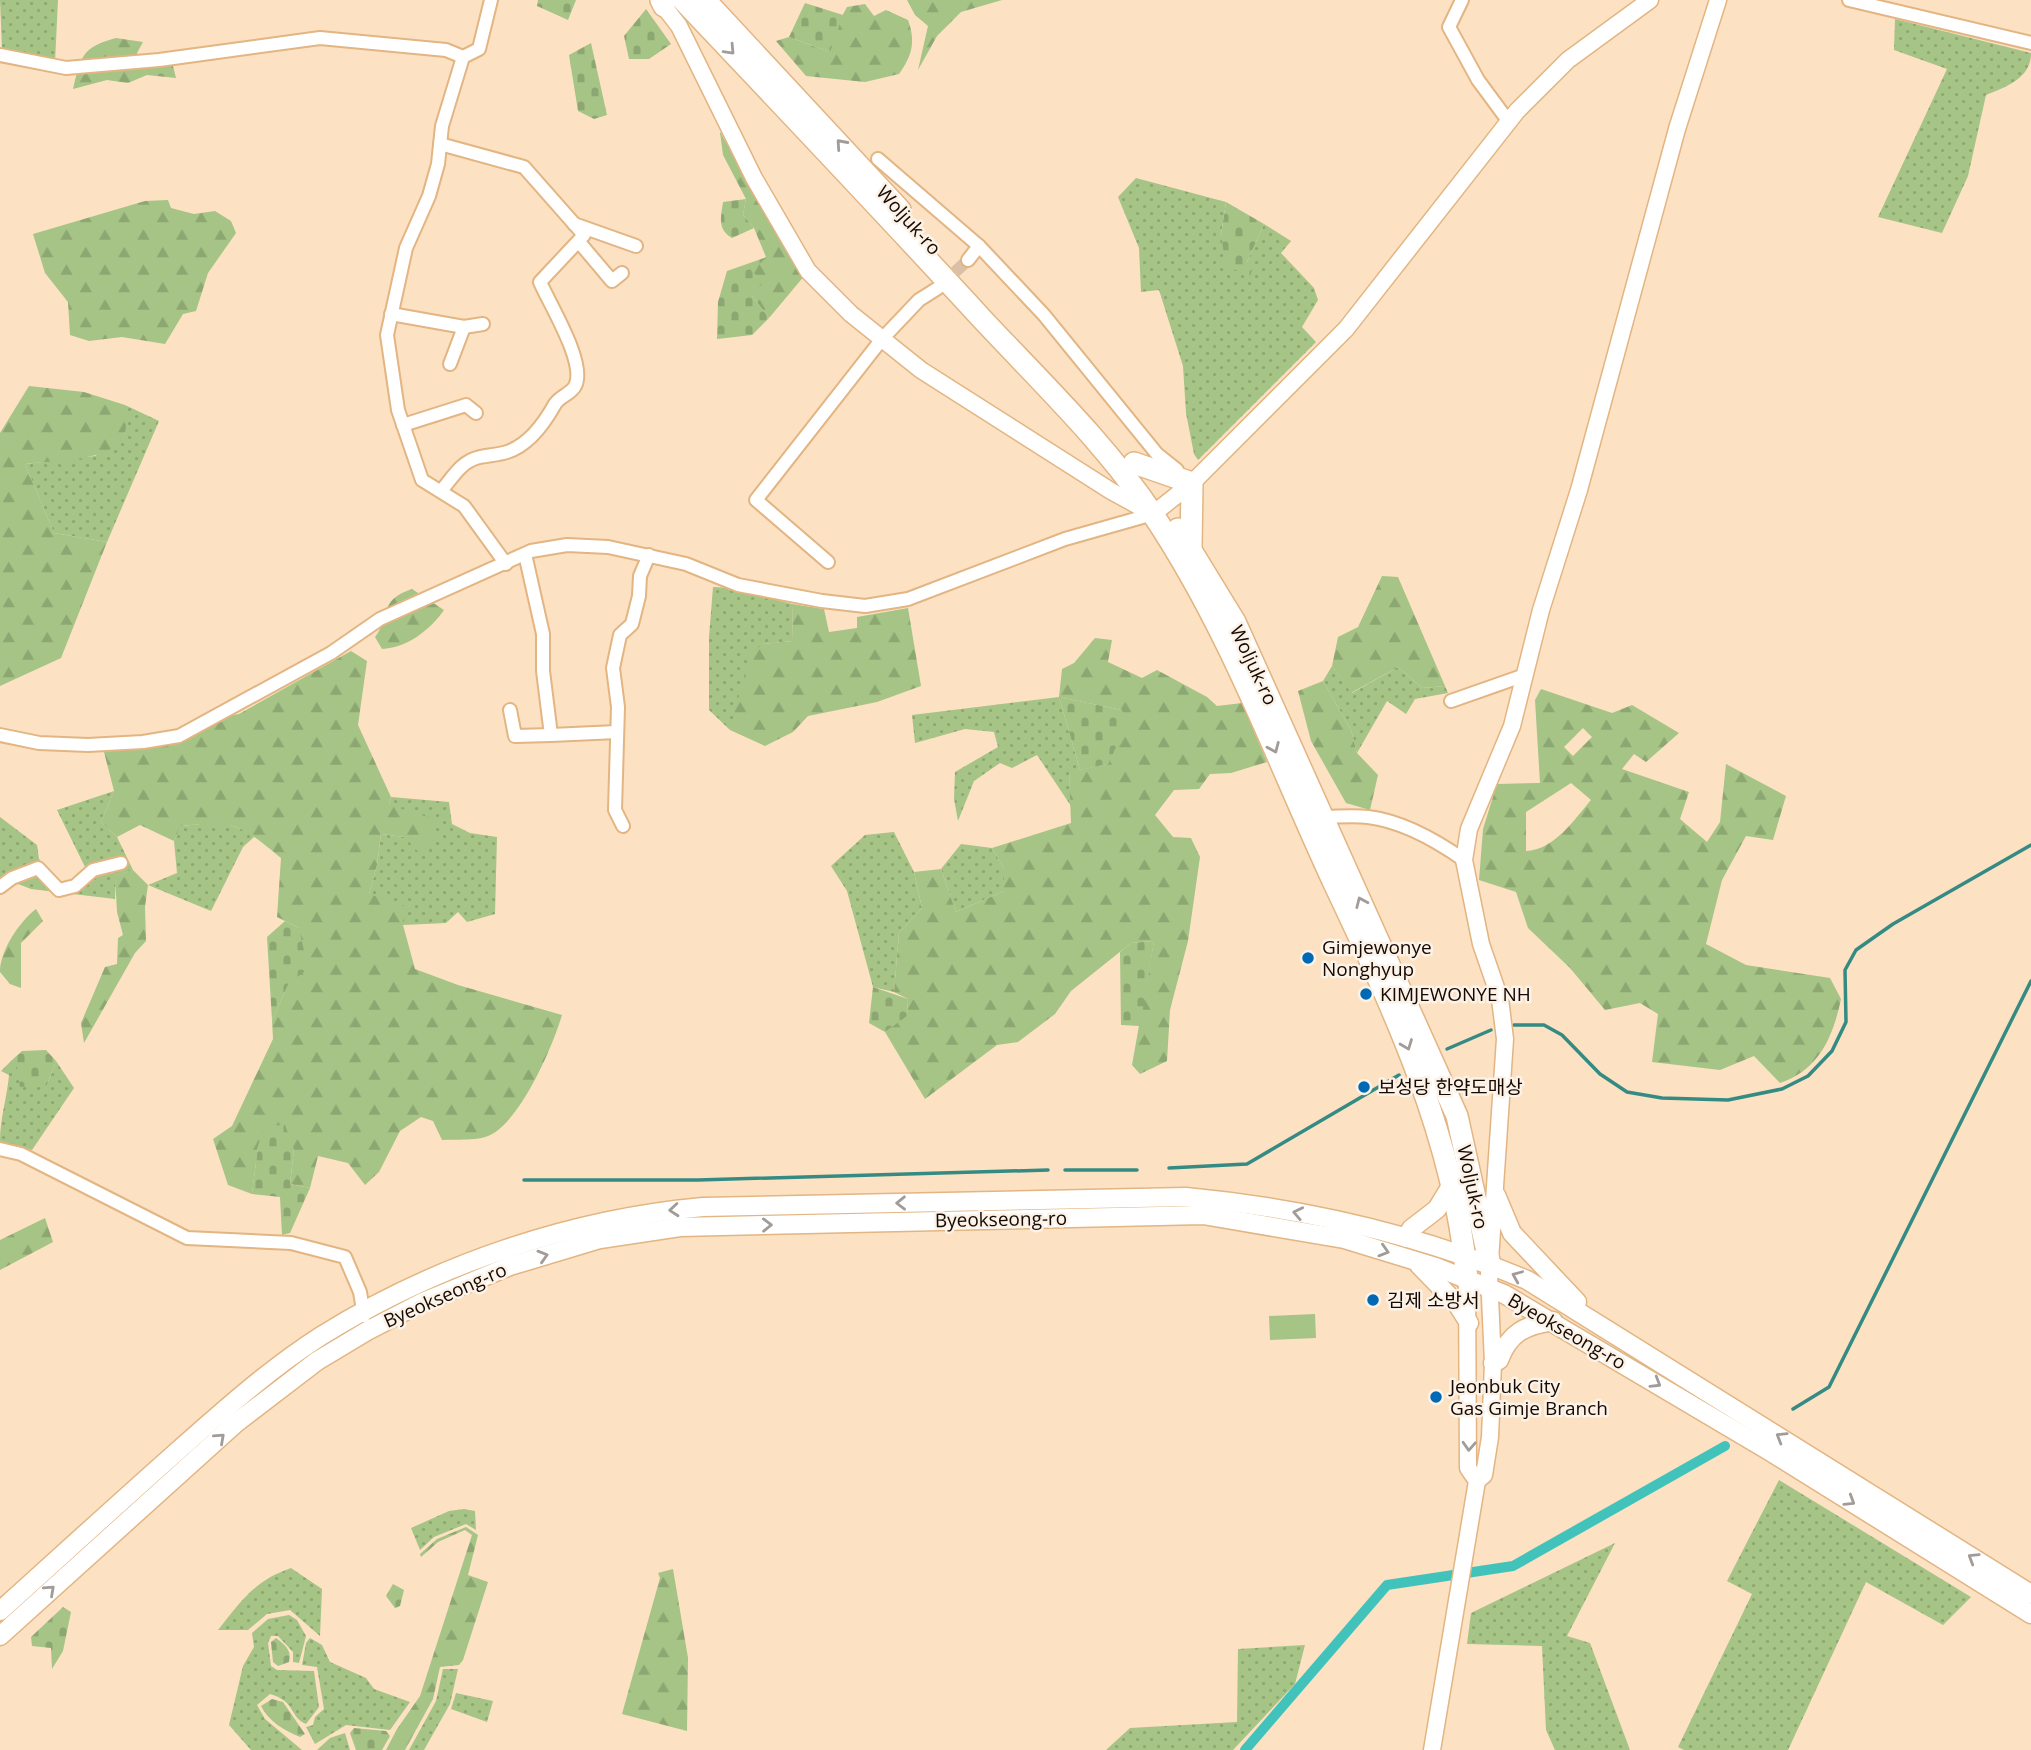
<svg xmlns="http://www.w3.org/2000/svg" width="2031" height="1750" font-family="'Open Sans','Noto Sans KR',sans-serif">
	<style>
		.grass { fill: url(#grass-dots) }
		.forest { fill: url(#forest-firs); fill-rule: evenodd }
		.cemetery { fill: url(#cemetery-stones) }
		.pitch { fill: #a5c486 }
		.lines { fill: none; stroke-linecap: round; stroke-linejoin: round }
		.stream { stroke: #348b84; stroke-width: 3.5 }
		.canal { stroke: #41c3bc; stroke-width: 10 }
		.minor-tunnel { stroke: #dac0a6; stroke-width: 12; stroke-dasharray: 12 6; stroke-linecap: butt }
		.minor-casing { stroke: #e2b582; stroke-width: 16 }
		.tertiary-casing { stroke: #e2b582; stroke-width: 19 }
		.secondary-casing { stroke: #e2b582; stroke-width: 21 }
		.primary-casing { stroke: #e2b582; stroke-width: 24 }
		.minor { stroke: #fff; stroke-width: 12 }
		.tertiary { stroke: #fff; stroke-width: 16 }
		.secondary { stroke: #fff; stroke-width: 18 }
		.primary { stroke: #fff; stroke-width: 21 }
		.oneway { stroke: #a29c99 }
		.poi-dot { fill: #0069b5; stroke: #fbf2e8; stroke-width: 2.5 }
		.labels { text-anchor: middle; stroke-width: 5; stroke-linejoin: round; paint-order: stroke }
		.street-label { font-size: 19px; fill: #170800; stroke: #fbf2e8 }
		.poi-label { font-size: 19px; fill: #170800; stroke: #fbf2e8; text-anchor: start }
	</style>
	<defs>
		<pattern id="grass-dots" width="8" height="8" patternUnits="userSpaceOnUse" patternTransform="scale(1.75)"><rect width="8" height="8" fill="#a5c486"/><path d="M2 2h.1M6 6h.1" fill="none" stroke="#8da772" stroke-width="1.8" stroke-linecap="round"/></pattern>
		<pattern id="forest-firs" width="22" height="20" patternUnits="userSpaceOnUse" patternTransform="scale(1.75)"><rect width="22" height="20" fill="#a5c486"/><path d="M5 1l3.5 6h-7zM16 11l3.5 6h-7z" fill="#8da772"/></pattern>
		<pattern id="cemetery-stones" width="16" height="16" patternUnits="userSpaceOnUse" patternTransform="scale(1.75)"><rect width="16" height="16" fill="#a5c486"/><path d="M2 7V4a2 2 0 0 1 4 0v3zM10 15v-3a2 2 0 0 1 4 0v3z" fill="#8da772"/></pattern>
	</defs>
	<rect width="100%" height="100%" fill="#fde1c3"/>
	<!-- grass -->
	<g class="grass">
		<path d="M0 0H58L55 62 2 49Z"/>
		<path d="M1895 19 2031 53C2031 79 2005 87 1986 95L1968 176 1942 233 1878 217 1947 69 1894 50Z"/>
		<path d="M1136 178 1226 202 1221 235 1247 262 1264 224 1291 241 1281 253 1314 288 1318 300 1302 327 1316 342 1198 460 1194 454 1186 413 1183 366 1159 290 1141 292 1139 248 1118 197Z"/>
		<path d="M125 405 159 421 107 542 54 533 25 464 95 456 125 433Z"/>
		<path d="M713 587 731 588 792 604 793 641 763 644 730 730 709 710V637Z"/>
		<path d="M1332 666 1352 693 1398 667 1422 688 1445 686 1448 693 1415 699 1406 714 1387 701 1357 753 1351 730 1323 681Z"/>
		<path d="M1059 697 1080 770 1069 773 1071 806 1037 755 1012 768 1000 763 974 781 958 821 954 799 955 772 998 747 994 732 965 729 915 743 912 715Z"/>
		<path d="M114 791 101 822 117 837 133 870 116 876 115 899 31 889 0 877V817L37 845 39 859 60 885 75 880 86 869 57 810Z"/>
		<path d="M391 797 449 802 452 824 470 833 497 837 495 914 467 922 458 912 446 923 403 925 369 894 377 865 381 834 405 837 389 805Z"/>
		<path d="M221 822 247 831 254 837 243 847 211 911 148 885 177 873 174 841 181 826Z"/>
		<path d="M894 832 914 872 922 908 899 933 894 992 873 987 847 891 831 866 865 835Z"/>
		<path d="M961 844 992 848 1004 868V891L956 912 941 869Z"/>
		<path d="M11 1061 47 1085 56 1061 74 1088 32 1150 0 1141C0 1118 7 1098 9 1075L1 1071Z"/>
		<path d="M1779 1480 1971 1597 1943 1625 1866 1582 1788 1750H1684L1678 1747 1752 1594 1727 1581Z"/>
		<path d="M464 1509 475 1511 476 1530 466 1524 434 1537 420 1550 411 1528 449 1511Z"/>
		<path d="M1615 1543 1567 1636 1590 1643 1630 1750H1555L1546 1730 1542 1646 1467 1644 1471 1613Z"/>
		<path d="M291 1568 322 1589 320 1636 290 1610 267 1614 248 1630H218C242 1600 254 1581 291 1568Z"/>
		<path d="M289 1615 297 1620 306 1636 299 1663 293 1662V1652L278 1636H271L268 1643 271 1666 277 1670 314 1671 319 1707 306 1724C289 1717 297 1702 270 1694L257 1705 265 1719 302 1750H251L229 1725 243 1666 254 1647 252 1633 268 1619Z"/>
		<path d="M310 1638 322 1645 330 1662 366 1678 374 1689 410 1702 390 1730 346 1725 315 1744 306 1727 313 1725 315 1717 324 1709 317 1667 302 1665 306 1643Z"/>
		<path d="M1305 1645 1295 1684 1233 1750H1106L1130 1728 1237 1722 1238 1649Z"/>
		<path d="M443 1669H458L450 1704 424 1750H409L436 1701Z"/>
		<path d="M456 1693 493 1701 487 1722 451 1709Z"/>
		<path d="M345 1733 350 1750H317L330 1738Z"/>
	</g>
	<!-- forest -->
	<g class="forest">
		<path d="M907 0H1002L961 12 937 36 918 70 928 26 915 15Z"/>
		<path d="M865 4 874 16 886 10 908 20C916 42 912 56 899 74L865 82 806 76 776 41 789 37 830 52 836 27 847 7Z"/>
		<path d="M116 38 143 42 137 53 147 75 128 83 107 80 73 89C81 56 82 47 116 38Z"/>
		<path d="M720 132 805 275 769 318 752 296 750 271 766 257 754 228 743 215 746 199 723 155Z"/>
		<path d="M168 200 171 208 194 214 215 211 231 221 236 233 208 273 196 311 183 314 165 344 122 337 89 341 70 335 68 302 45 273 33 234 145 201Z"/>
		<path d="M29 386 84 392 125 405C125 413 127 425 125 432 117 463 51 460 25 464L54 533 107 542 61 658 0 686V433Z"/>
		<path d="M1382 576 1398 577 1445 686 1422 688 1398 667 1351 693 1332 666 1338 637 1358 627Z"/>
		<path d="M412 589 444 610C430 630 407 648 382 649L375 637C392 615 377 601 412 589Z"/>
		<path d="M792 604 824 609 829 632 857 628V617L908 608 921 686 877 702 808 716 793 732 765 746 730 730 750 653 763 644 793 641Z"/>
		<path d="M1095 638 1112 640 1108 662 1142 678 1157 670 1207 697 1217 706 1242 703 1267 762 1231 773 1210 774 1199 789 1174 790 1155 815 1173 837 1191 838 1200 857 1188 941 1170 1010 1167 1061 1140 1074 1132 1065 1154 941 1131 943 1071 991 1055 1014 1018 1042 997 1045 925 1099 885 1032 907 1015 908 999 894 992 899 933 922 908 914 872 941 869 956 912 1004 891V868L992 848 1071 823 1069 772 1108 764 1122 710 1059 697 1062 669 1074 663Z"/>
		<path d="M351 651 367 661 358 725 391 797 389 805 431 818 436 836 421 855 405 837 381 834 377 865 369 894 404 906 403 925 415 969 458 985 562 1015C553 1046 518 1128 485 1137 472 1141 455 1139 442 1140L433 1121 421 1117 400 1131 379 1172 365 1185 348 1163 318 1156 310 1188 290 1184 294 1149 258 1146 252 1194 228 1185 213 1139 232 1126 273 1039 272 1020 289 983 299 928 277 917 281 858C239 824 236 820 181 826L174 841 140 825 117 837 101 822 114 791 104 752 170 745 209 720 239 714Z"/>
		<path d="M1323 681 1351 730 1357 753 1378 775 1370 810 1346 803 1311 741 1298 691Z"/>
		<path d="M1541 689 1612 713 1632 705 1679 733 1646 762 1634 754 1622 769 1689 792 1680 819 1707 842 1720 822 1726 764 1786 796 1773 840 1746 836 1722 880 1706 944 1746 965 1830 978 1841 999C1833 1037 1819 1070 1780 1083L1754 1056 1720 1070 1652 1062 1658 1014 1640 1003 1605 1010 1570 968 1528 928 1516 892 1479 880 1483 829 1497 784 1540 783 1535 700ZM1583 728 1592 737 1573 756 1564 747ZM1571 783 1591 800C1574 820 1554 850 1526 851V812Z"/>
		<path d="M133 870 148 885 145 907 146 941 135 953 84 1043 81 1023 105 967 117 964 118 938 123 935 117 912 115 876Z"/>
		<path d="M36 909 43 921 21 943V988L10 984 0 972C0 951 19 922 36 909Z"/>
		<path d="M45 1218 53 1242 0 1270V1240Z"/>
		<path d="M466 1527 478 1535 468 1575 488 1582 463 1660 459 1665 440 1667 433 1699 405 1750H386L397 1729 420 1696 472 1535 465 1530 438 1542 421 1557 420 1554 437 1539Z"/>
		<path d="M673 1569 688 1658 687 1731 622 1714 660 1578 658 1573Z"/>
	</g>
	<!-- cemetery -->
	<g class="cemetery">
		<path d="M538 0H576L568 20 537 6Z"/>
		<path d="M805 3 843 15 830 52 789 37Z"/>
		<path d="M646 9 671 44 649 59H629L624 36Z"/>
		<path d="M591 43 607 115 594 119 578 111 569 55Z"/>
		<path d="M172 62 176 78 147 75 141 64Z"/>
		<path d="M746 199 743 215 754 228 732 238C717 229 721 217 723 202Z"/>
		<path d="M1226 202 1264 224 1247 262 1252 270 1250 276 1226 266 1221 235Z"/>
		<path d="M767 257 751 271 764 281 752 296 769 318 752 335 717 339 718 302 727 271Z"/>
		<path d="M1059 697 1122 710 1126 726 1108 764 1080 770Z"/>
		<path d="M285 921 299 928 308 969 289 983 272 1020 267 937Z"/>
		<path d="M1154 941 1140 1026 1121 1025 1120 952 1131 943Z"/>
		<path d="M873 987 908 999 907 1016 885 1032 869 1023Z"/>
		<path d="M46 1050 56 1061 47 1085 20 1087 17 1067 11 1061 22 1051Z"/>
		<path d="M285 1125 294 1149 290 1184 310 1188 290 1233 282 1235 280 1197 252 1194 258 1146 264 1126Z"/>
		<path d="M393 1584 404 1590 400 1606 395 1608 386 1596Z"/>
		<path d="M63 1607 71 1612 63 1651 52 1669 51 1648 32 1646 31 1637Z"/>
		<path d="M276 1638C285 1645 292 1650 289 1662L278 1666 273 1662 271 1642Z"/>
		<path d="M272 1699 283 1702 305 1734 300 1737C285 1731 268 1721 261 1706Z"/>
		<path d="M354 1728 386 1731 390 1736 382 1750H356L350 1733Z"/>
	</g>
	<!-- pitch -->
	<path class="pitch" d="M1315 1314 1316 1338 1270 1340 1269 1316Z"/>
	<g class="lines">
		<!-- stream -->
		<g class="stream">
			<path d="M1514 1025H1544L1562 1035 1600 1074 1627 1092 1662 1098 1728 1100 1782 1089 1808 1076 1832 1051 1846 1022 1845 970 1856 950 1893 924 2031 845"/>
			<path d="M1447 1049 1491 1030"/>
			<path d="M1169 1168 1247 1164 1399 1075"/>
			<path d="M1065 1170H1137"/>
			<path d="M524 1180H698L1048 1170"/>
			<path d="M1793 1409 1829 1387 2031 981"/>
		</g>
		<!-- canal -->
		<path class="canal" d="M1245 1750 1387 1585 1513 1566 1725 1446"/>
		<!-- minor-tunnel -->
		<path class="minor-tunnel" d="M942 284 968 260"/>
		<!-- minor casing -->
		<g class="minor-casing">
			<g id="minor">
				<path d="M491 0 479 49 463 57 442 126 438 164 429 196 406 248 387 335 398 410 422 480 464 506 506 564"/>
				<path d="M1462 0 1449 27 1478 80 1509 122"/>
				<path d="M1849 0 2031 43"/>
				<path d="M0 55 66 68 159 60 320 38 446 50 463 57"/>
				<path d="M440 144 524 167 584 235 540 282C550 305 587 364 575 386 571 394 560 396 555 404 545 422 529 445 507 452 498 455 489 455 480 457 461 461 453 477 441 491"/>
				<path d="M878 159 979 246 1044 315 1157 454 1177 470"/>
				<path d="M574 224 636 246"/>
				<path d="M579 242 612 281 622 273"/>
				<path d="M968 260 979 246"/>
				<path d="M391 314 464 327 483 324"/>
				<path d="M450 364 464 327"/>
				<path d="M403 425 466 405 476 413"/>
				<path d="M525 554 543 634V671L551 735 617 732"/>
				<path d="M828 562 756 500 882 339 919 300 938 288"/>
				<path d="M1451 701 1525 675"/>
				<path d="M510 710 515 736 551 735"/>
				<path d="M0 735 39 743 88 745 143 742 179 736 331 653 380 619 531 551 567 545 608 547 686 564 738 585 822 601 865 606 908 599 1065 539 1153 514"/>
				<path d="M1323 817C1337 817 1353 815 1368 817 1401 821 1437 841 1464 860"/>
				<path d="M623 826 615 810 618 707 613 668 620 635 632 624 639 596 640 576 649 555"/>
				<path d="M0 887 12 878 38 868 59 890 75 886 93 870 121 863"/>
				<path d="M0 1149 21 1154 187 1238 291 1243 345 1257 360 1292 364 1316"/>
			</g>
		</g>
		<!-- tertiary casing -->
		<g class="tertiary-casing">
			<g id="tertiary">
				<path d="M659 0 679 26 754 178 808 271 851 314 921 370 1111 491 1153 514 1192 483 1346 329 1517 111 1568 60 1650 0"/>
				<path d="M1477 1481 1484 1475 1490 1437 1493 1363 1489 1275 1505 1039 1500 999 1481 944 1464 860 1469 829 1512 726 1541 610 1579 490 1677 129 1718 0"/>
				<path d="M1432 1750 1477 1481 1468 1468 1467 1280"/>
			</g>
		</g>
		<!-- secondary casing -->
		<g class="secondary-casing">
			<g id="secondary">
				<path d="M1496 1195 1512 1233 1577 1302"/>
				<path d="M1406 1238 1411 1229 1437 1209 1451 1186"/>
				<path d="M1419 1265 1457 1304 1469 1323"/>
				<path d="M1493 1363 1499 1360C1509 1333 1525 1325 1553 1321"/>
				<path d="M0 1611C60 1557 120 1502 181 1448 225 1409 271 1368 321 1336 435 1265 570 1219 703 1207L1186 1197C1302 1208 1420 1235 1527 1280L2031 1594"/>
				<path d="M0 1636 236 1423 317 1361 367 1331 423 1302 510 1266 600 1239 680 1227 1203 1215 1344 1239 1436 1267 1504 1294 1771 1452 2031 1614"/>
			</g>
		</g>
		<!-- primary casing -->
		<g class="primary-casing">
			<g id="primary">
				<path d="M661 0 664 6"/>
				<path d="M683 0C783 106 884 212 983 320 1042 383 1106 444 1154 516 1230 630 1276 758 1333 881 1393 1008 1455 1138 1467 1280"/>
				<path d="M705 0 900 210"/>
				<path d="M1134 463 1192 483 1191 548"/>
				<path d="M1178 529 1235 622 1457 1116 1490 1265"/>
			</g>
		</g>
		<!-- minor -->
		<use href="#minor" class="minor"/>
		<!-- tertiary -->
		<use href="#tertiary" class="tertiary"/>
		<!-- secondary -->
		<use href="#secondary" class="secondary"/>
		<!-- primary -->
		<use href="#primary" class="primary"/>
	</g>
	<!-- one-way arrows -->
	<defs><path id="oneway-chevron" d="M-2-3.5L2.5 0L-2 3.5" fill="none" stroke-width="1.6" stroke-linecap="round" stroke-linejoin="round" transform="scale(1.75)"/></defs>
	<g class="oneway">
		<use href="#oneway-chevron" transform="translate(730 50) rotate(47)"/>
		<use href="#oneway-chevron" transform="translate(841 144) rotate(-132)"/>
		<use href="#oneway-chevron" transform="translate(1274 748) rotate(67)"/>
		<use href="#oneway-chevron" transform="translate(1361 902) rotate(-114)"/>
		<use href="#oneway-chevron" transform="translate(1407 1045) rotate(69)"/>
		<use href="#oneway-chevron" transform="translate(901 1203) rotate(179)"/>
		<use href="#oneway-chevron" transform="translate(674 1210) rotate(175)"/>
		<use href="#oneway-chevron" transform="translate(1298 1213) rotate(-168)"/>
		<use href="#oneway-chevron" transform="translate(767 1225) rotate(-1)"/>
		<use href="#oneway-chevron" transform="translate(1384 1251) rotate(17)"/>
		<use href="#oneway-chevron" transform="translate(543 1256) rotate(-17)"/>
		<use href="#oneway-chevron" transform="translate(1517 1276) rotate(-157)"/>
		<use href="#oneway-chevron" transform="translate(1656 1383) rotate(31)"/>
		<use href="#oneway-chevron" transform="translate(1781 1437) rotate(-149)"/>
		<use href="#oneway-chevron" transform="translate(220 1438) rotate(-42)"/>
		<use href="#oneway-chevron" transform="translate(1469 1446) rotate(93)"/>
		<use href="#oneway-chevron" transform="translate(1850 1501) rotate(32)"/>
		<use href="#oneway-chevron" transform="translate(1973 1558) rotate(-148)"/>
		<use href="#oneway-chevron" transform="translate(50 1590) rotate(-42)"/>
	</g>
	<!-- markers -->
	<g class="poi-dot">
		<circle cx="1308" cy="958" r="7"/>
		<circle cx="1366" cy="994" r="7"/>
		<circle cx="1364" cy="1087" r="7"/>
		<circle cx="1373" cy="1300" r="7"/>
		<circle cx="1436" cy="1397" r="7"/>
	</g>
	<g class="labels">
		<!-- street labels -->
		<g class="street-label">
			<text transform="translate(909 220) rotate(48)" y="7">Woljuk-ro</text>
			<text transform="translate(1254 665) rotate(65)" y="7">Woljuk-ro</text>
			<text transform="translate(1473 1187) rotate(78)" y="7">Woljuk-ro</text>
			<text transform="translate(1001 1219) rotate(-1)" y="7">Byeokseong-ro</text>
			<text transform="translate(445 1295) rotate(-24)" y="7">Byeokseong-ro</text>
			<text transform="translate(1567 1331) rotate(30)" y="7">Byeokseong-ro</text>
		</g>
		<!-- poi labels -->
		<g class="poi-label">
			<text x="1322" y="954">Gimjewonye<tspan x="1322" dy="22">Nonghyup</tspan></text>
			<text x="1380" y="1001">KIMJEWONYE NH</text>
			<text x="1378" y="1094">보성당 한약도매상</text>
			<text x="1387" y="1307">김제 소방서</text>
			<text x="1450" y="1393">Jeonbuk City<tspan x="1450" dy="22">Gas Gimje Branch</tspan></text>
		</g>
	</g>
</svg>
